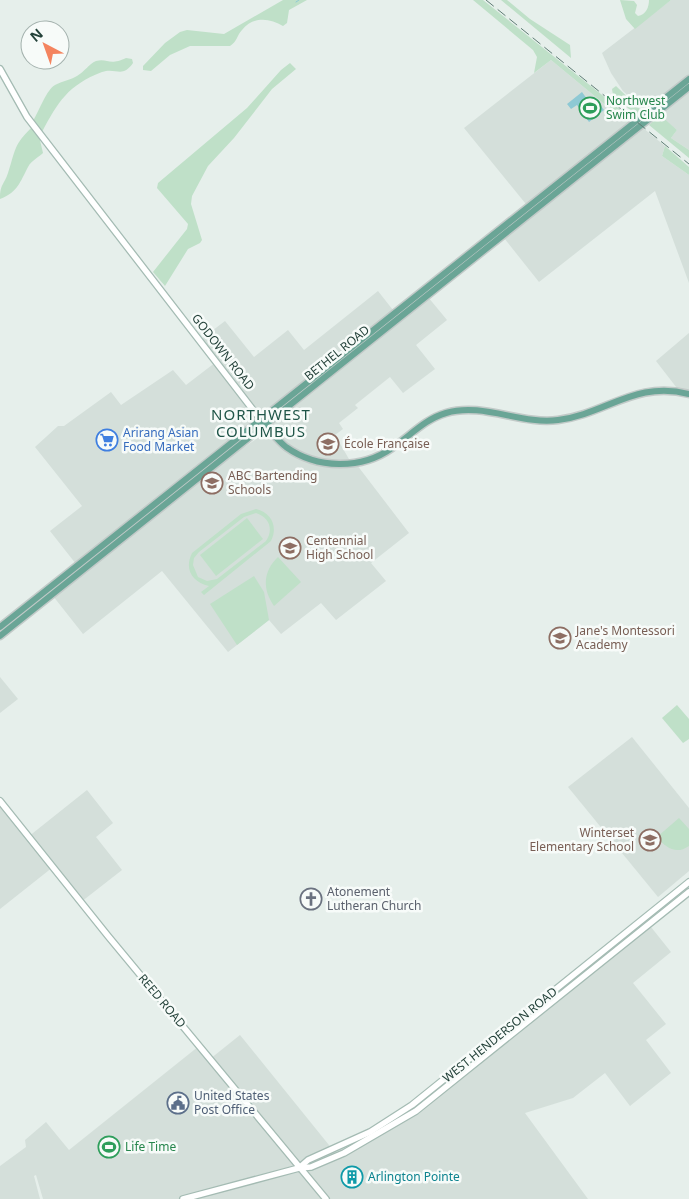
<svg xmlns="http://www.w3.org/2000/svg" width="689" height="1199" font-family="'Noto Sans',sans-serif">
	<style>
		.built { fill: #d4dfda }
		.green { fill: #bfe0c8; fill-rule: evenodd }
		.water { fill: #8ec9d4 }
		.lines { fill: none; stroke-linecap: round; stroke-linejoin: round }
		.stream { stroke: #8ec9d4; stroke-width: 1 }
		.secondary-casing { stroke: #a4bbb3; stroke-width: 8 }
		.primary-casing { stroke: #c2cac8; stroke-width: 9 }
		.secondary { stroke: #fff; stroke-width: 5.5 }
		.primary { stroke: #6aa596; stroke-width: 6 }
		.rail { stroke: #5f7d75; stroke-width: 1; stroke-dasharray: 10 5; stroke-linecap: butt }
		.labels { text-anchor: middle; stroke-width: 5; stroke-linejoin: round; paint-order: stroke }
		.leisure-label { font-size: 12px; fill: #27864d; stroke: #f7fbf9; text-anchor: start }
		.street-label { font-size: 12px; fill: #24423a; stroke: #f7fbf9 }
		.shop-label { font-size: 12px; fill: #366cbe; stroke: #f7fbf9; text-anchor: start }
		.education-label { font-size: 12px; fill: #785e54; stroke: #f7fbf9; text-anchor: start }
		.worship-label { font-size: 12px; fill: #5b616d; stroke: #f7fbf9; text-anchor: start }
		.service-label { font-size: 12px; fill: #4e5e75; stroke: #f7fbf9; text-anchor: start }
		.culture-label { font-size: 12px; fill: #0d838f; stroke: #f7fbf9; text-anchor: start }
		.quarter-label { font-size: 15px; letter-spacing: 1px; fill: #1f5548; stroke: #f7fbf9 }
	</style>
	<rect width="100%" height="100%" fill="#e6efeb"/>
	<!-- built -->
	<g class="built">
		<path d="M671 0H689V150L671 138 677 130 660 116 655 120 623 91 611 73 602 53Z"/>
		<path d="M551 60 626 122 631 118 665 146 662 156 689 175V283L655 191 539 282 504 238 534 214 464 128Z"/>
		<path d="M378 291 400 319 428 297 447 320 416 345 435 369 403 393 390 377 355 405 358 408 339 423 343 429 335 435 353 466 357 465 409 533 371 563 386 581 336 620 321 603 281 634 269 620 228 652 162 571 83 634 53 596 212 468 264 434 253 422 76 564 50 531 82 506 35 447 58 426H64L111 392 121 405 173 370 186 385 216 362 200 340 225 321 254 357 288 330 304 350Z"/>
		<path d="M689 333V395L680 392 656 361Z"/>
		<path d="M0 677 18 699 0 713Z"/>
		<path d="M632 737 689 808V871L658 897 568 787Z"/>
		<path d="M87 790 113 823 96 837 122 870 81 902 53 867 0 909V802L28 837Z"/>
		<path d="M647 922 671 952 633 983 666 1024 646 1040 671 1073 630 1106 605 1073 573 1098 525 1113 588 1199H43L36 1175 34 1176 40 1199H0V1166L26 1147 25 1140 46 1122 69 1150 199 1046 210 1059 240 1035 337 1155 410 1112Z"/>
	</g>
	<!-- green -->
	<g class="green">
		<path d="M283 0H307L289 10 287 23 283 26C270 18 253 16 242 30 237 35 237 42 230 46H190L170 55 151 71 143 70V66L165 43 180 32 187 30 224 34Z"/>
		<path d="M473 0H483L631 118 626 122 551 60 534 73 537 57 533 50Z"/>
		<path d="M501 0H507L530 19 570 45 571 58Z"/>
		<path d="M620 0 634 1 637 5 635 13 638 16C646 15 649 7 649 0H671L635 29 626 19Z"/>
		<path d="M126 58 132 59 133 63C122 79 116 67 102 72 68 85 58 102 42 132L33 121C39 111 47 89 55 85 62 81 71 80 77 76 84 72 89 64 96 61 108 58 109 66 126 58Z"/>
		<path d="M290 63 296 69 272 89 234 138 208 166 192 196 191 204 202 240 200 243 188 249 165 286 153 272 187 229 188 224 157 188 158 183 247 108 281 70Z"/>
		<path d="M616 86 640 109 637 116 613 95 612 89Z"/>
		<path d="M660 115 677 130 671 138 689 150V158L649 125Z"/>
		<path d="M32 127 39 136 43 153C39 157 31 161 28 167 20 182 18 192 0 199 0 184 4 185 8 173 16 149 13 146 32 127Z"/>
		<path d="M665 146 689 167V175L662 156Z"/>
		<path d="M256 509C272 513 278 527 271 541L204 595 201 592 209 586C192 582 184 569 192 553L241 514ZM256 513C269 517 274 529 266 541L217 579 207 581 198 577 193 565 194 558 199 552 244 517Z"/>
		<path d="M247 518 263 539 216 576 200 555Z"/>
		<path d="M278 557 301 582 274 606C262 589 263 571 278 557Z"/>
		<path d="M254 576 264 592 269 620 237 645 210 604Z"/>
		<path d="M677 705 689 719V739L683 743 662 718Z"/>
		<path d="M679 818 689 829V846C676 855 666 848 657 837Z"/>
	</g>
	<!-- water -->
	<path class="water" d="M582 92 592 106 598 102 604 110 589 122 577 105 571 109 567 104Z"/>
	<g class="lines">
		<!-- stream -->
		<path class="stream" d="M296 2 299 0"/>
		<!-- secondary casing -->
		<g class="secondary-casing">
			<g id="secondary">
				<path d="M0 69 27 117 260 419"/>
				<path d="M0 801 108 936 326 1199"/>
				<path d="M299 1168 308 1160 370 1132 412 1105 689 882"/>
				<path d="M183 1199 299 1168 311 1167 344 1153 416 1111 689 892"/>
			</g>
		</g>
		<!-- primary casing -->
		<g class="primary-casing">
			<g id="primary">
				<path d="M262 422C270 430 277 440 286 447 317 469 361 470 392 448 410 436 425 419 446 413 483 402 521 425 558 420 606 414 636 380 689 394"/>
				<path d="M0 627 689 79"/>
				<path d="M0 636 689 87"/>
			</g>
		</g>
		<!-- secondary -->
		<use href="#secondary" class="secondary"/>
		<!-- primary -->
		<use href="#primary" class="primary"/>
		<!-- rail -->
		<path class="rail" d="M486 0 689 164"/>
	</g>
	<!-- icons -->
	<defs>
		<g id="stadium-ring" transform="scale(1.125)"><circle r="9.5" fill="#f7fbf9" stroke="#2e9e5b" stroke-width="1.5"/><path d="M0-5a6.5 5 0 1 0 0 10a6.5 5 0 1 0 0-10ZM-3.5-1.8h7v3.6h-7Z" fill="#2e9e5b"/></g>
		<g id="supermarket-ring" transform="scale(1.125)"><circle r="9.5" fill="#f7fbf9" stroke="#3f7fe0" stroke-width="1.5"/><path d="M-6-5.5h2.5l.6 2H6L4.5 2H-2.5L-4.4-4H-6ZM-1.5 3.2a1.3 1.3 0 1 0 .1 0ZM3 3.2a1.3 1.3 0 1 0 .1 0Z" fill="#3f7fe0"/></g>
		<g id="school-ring" transform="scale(1.125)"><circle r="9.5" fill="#f7fbf9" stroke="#8d6e63" stroke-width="1.5"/><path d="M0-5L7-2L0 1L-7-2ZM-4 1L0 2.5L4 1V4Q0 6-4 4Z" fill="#8d6e63"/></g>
		<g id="church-ring" transform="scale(1.125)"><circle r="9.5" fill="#f7fbf9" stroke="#6b7280" stroke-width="1.5"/><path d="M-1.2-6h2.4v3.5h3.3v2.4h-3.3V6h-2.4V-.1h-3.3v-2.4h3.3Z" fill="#6b7280"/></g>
		<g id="civic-ring" transform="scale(1.125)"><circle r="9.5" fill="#f7fbf9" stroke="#5c6f8a" stroke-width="1.5"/><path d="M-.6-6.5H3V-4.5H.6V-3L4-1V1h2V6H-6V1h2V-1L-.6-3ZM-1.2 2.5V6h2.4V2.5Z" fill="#5c6f8a"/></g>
		<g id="building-ring" transform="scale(1.125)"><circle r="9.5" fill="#f7fbf9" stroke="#0f9aa8" stroke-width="1.5"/><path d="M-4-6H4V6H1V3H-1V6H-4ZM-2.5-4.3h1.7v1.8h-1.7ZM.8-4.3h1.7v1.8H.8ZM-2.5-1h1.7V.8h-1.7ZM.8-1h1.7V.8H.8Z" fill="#0f9aa8"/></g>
	</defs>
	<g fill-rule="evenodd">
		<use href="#stadium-ring" x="590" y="108"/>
		<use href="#supermarket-ring" x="107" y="440"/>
		<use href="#school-ring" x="328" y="444"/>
		<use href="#school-ring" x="212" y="483"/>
		<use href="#school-ring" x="290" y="548"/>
		<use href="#school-ring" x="560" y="638"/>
		<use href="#school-ring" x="650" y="840"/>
		<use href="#church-ring" x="311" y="899"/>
		<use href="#civic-ring" x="178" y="1103"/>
		<use href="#stadium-ring" x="109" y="1147"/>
		<use href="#building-ring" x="352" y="1177"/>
	</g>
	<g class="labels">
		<!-- leisure labels -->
		<g class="leisure-label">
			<text x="606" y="105">Northwest<tspan x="606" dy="14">Swim Club</tspan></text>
			<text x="125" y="1151">Life Time</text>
		</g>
		<!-- street labels -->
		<g class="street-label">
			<text transform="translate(223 352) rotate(52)" y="4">GODOWN ROAD</text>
			<text transform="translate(337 353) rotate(-39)" y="4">BETHEL ROAD</text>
			<text transform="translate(162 1001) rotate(50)" y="4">REED ROAD</text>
			<text transform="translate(500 1035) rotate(-39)" y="4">WEST HENDERSON ROAD</text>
		</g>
		<!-- shop labels -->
		<g class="shop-label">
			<text x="123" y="437">Arirang Asian<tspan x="123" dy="14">Food Market</tspan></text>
		</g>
		<!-- education labels -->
		<g class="education-label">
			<text x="344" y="448">École Française</text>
			<text x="228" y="480">ABC Bartending<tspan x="228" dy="14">Schools</tspan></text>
			<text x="306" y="545">Centennial<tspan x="306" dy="14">High School</tspan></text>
			<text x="576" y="635">Jane's Montessori<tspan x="576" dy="14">Academy</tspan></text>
			<text x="634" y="837" text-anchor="end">Winterset<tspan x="634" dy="14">Elementary School</tspan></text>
		</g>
		<!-- worship labels -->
		<g class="worship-label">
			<text x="327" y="896">Atonement<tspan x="327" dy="14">Lutheran Church</tspan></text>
		</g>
		<!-- service labels -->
		<g class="service-label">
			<text x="194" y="1100">United States<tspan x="194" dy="14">Post Office</tspan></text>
		</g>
		<!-- culture labels -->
		<g class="culture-label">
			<text x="368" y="1181">Arlington Pointe</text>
		</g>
		<!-- quarter labels -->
		<g class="quarter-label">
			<text x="261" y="420">NORTHWEST<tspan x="261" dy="17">COLUMBUS</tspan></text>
		</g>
	</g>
	<!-- north arrow -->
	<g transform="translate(45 45) rotate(319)"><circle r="24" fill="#f7fbf9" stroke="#a3b1ad"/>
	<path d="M0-4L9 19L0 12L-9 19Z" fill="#f4845f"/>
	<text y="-8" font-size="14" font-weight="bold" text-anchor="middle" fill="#24423a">N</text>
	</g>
</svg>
